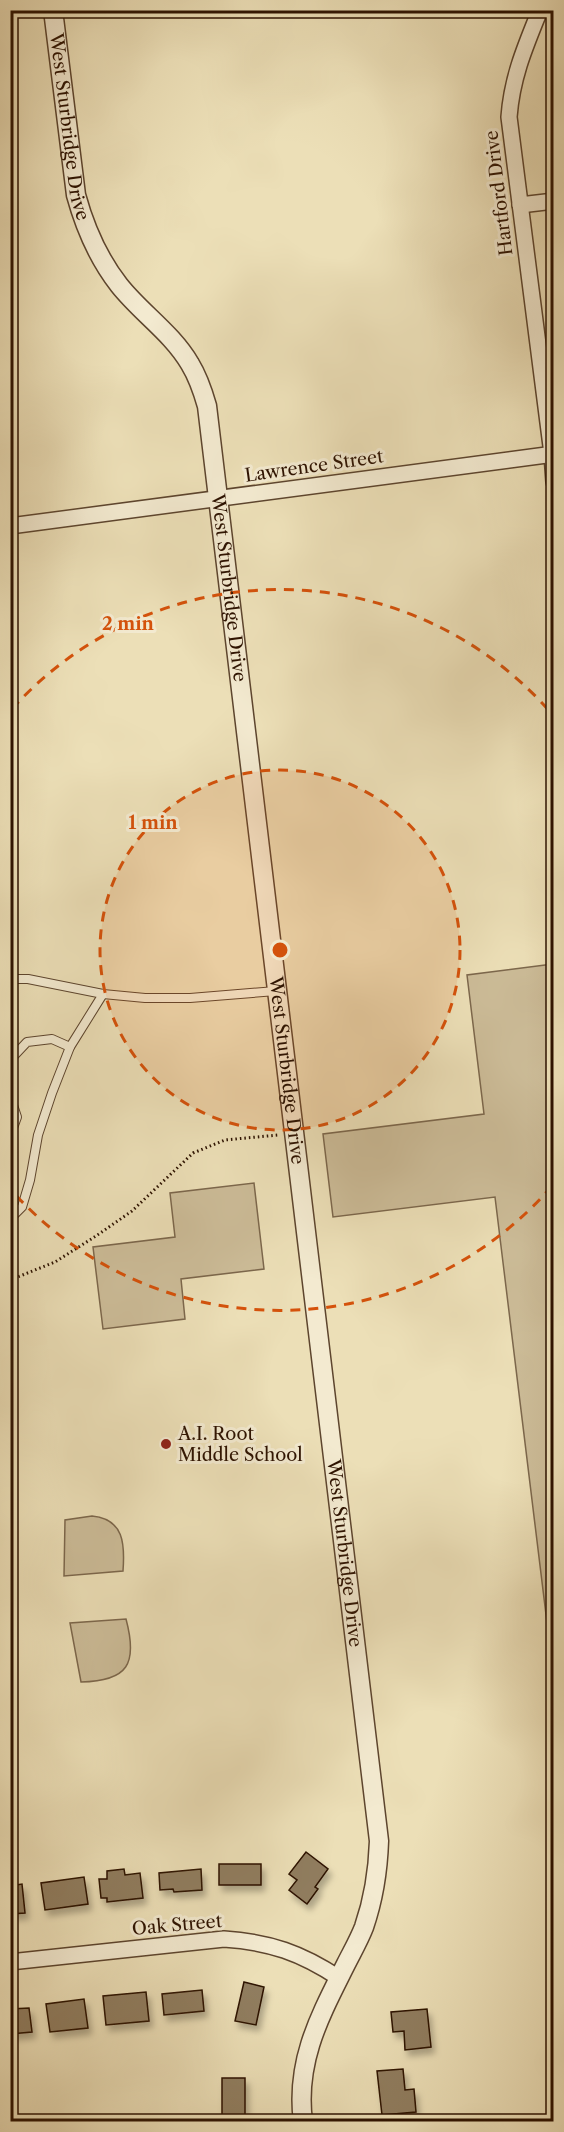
<svg xmlns="http://www.w3.org/2000/svg" width="564" height="2132" font-family="'Libre Caslon Text',serif">
	<style>
		.green { fill: #ccbc98; stroke: #7c674c; stroke-width: 1.5 }
		.building { fill: #907d5f; stroke: #2d1200; stroke-width: 1.5; filter: url(#shadow) }
		.lines { fill: none; stroke-linecap: round; stroke-linejoin: round }
		.service-casing { stroke: #5d452e; stroke-width: 10 }
		.minor-casing { stroke: #5d452e; stroke-width: 18 }
		.tertiary-casing { stroke: #5d452e; stroke-width: 21 }
		.path { stroke: #2d1200; stroke-width: 3; stroke-dasharray: 1.5 3; stroke-linecap: butt }
		.service { stroke: #f3ead0; stroke-width: 8 }
		.minor { stroke: #f3ead0; stroke-width: 15 }
		.tertiary { stroke: #f3ead0; stroke-width: 18 }
		.ring { fill: none; stroke: #d5520b; stroke-width: 3; stroke-dasharray: 10 8 }
		.poi-dot { fill: #8f2418; stroke: #f3ead0; stroke-width: 2 }
		.labels { text-anchor: middle; stroke-width: 6; stroke-linejoin: round; paint-order: stroke }
		.street-label { font-size: 18px; fill: #2d1200; stroke: #f3ead0 }
		.poi-label { font-size: 18px; fill: #2d1200; stroke: #f3ead0; text-anchor: start }
		.centre { fill: #d5520b; stroke: #f3ead0; stroke-width: 3 }
		.ring-label { font-size: 18px; text-anchor: middle; font-weight: bold; fill: #d5520b; stroke: #f3ead0; stroke-width: 6; stroke-linejoin: round; paint-order: stroke }
	</style>
	<defs>
		<filter id="shadow"><feDropShadow dx="3.5" dy="6" stdDeviation="3" flood-color="#0004"/></filter>
	</defs>
	<rect width="100%" height="100%" fill="#ecdfb7"/>
	<filter id="stains"><feTurbulence type="fractalNoise" baseFrequency=".00333" numOctaves="4"/><feColorMatrix values="0 0 0 0 .2 0 0 0 0 .09 0 0 0 0 .02 0 0 0 .5 -.17"/></filter>
	<radialGradient id="worn" r=".72"><stop offset=".6" stop-color="#630" stop-opacity="0"/><stop offset="1" stop-color="#630" stop-opacity=".3"/></radialGradient>
	<!-- green -->
	<g class="green">
		<path d="M553 964H554L553 1672 495 1197 333 1217 323 1134 484 1114 467 975Z"/>
		<path d="M254 1183 264 1269 181 1279 185 1319 103 1329 93 1247 175 1237 170 1193Z"/>
		<path d="M92 1516C124 1519 125 1544 123 1571L64 1576 65 1520Z"/>
		<path d="M126 1619C138 1664 128 1681 81 1682L70 1623Z"/>
	</g>
	<!-- building -->
	<g class="building">
		<path d="M306 1852 328 1869 315 1887 318 1889 307 1904 289 1890 297 1880 289 1874Z"/>
		<rect x="219" y="1864" width="42" height="21"/>
		<path d="M124 1869 125 1875 140 1873 143 1898 107 1902V1898H101L99 1879H107V1871Z"/>
		<path d="M201 1869 202 1890 174 1892 173 1889 160 1890 159 1873Z"/>
		<path d="M84 1877 88 1904 45 1910 41 1883Z"/>
		<path d="M22 1884 25 1913 10 1914V1886Z"/>
		<path d="M244 1982 264 1987 256 2025 235 2021Z"/>
		<path d="M202 1990 204 2011 164 2015 162 1994Z"/>
		<path d="M146 1992 149 2021 106 2025 103 1996Z"/>
		<path d="M84 1999 88 2028 50 2032 46 2004Z"/>
		<path d="M29 2008 32 2032 10 2034V2009Z"/>
		<path d="M427 2009 431 2047 405 2050 404 2031 393 2032 391 2012Z"/>
		<path d="M403 2069 405 2090 414 2089 416 2112 382 2115 377 2071Z"/>
		<rect x="222" y="2078" width="23" height="44"/>
	</g>
	<g class="lines">
		<!-- service casing -->
		<g class="service-casing">
			<g id="service">
				<path d="M10 979H28L103 994 145 998H190L276 991"/>
				<path d="M10 1060 27 1042 52 1039 70 1047"/>
				<path d="M10 1096 17 1117 10 1136"/>
				<path d="M10 1219 22 1207 30 1180 38 1135 52 1093 70 1047 103 994"/>
			</g>
		</g>
		<!-- minor casing -->
		<g class="minor-casing">
			<g id="minor">
				<path d="M540 10C525 47 512 77 509 117L552 454 554 482"/>
				<path d="M520 205 554 201"/>
				<path d="M10 526 554 454"/>
				<path d="M10 1962 224 1939C270 1942 301 1953 339 1978"/>
			</g>
		</g>
		<!-- tertiary casing -->
		<g class="tertiary-casing">
			<g id="tertiary">
				<path id="s1" d="M53 10 76 195C85 228 98 258 119 285 141 313 172 333 190 364 198 377 203 392 207 406L379 1841C378 1871 374 1898 364 1927 359 1940 352 1952 346 1964 320 2016 295 2061 303 2122"/>
			</g>
		</g>
		<!-- path -->
		<path class="path" d="M10 1280 55 1262 96 1236 132 1211 193 1153 225 1140 278 1135"/>
		<!-- service -->
		<use href="#service" class="service"/>
		<!-- minor -->
		<use href="#minor" class="minor"/>
		<!-- tertiary -->
		<use href="#tertiary" class="tertiary"/>
	</g>
	<!-- distance rings -->
	<circle cx="280" cy="950" r="180" fill="#d5520b" fill-opacity=".12"/>
	<g class="ring">
		<circle cx="280" cy="950" r="180"/>
		<path d="M552 1186A360 360 0 0 1 12 1191M12 709A360 360 0 0 1 552 714"/>
	</g>
	<!-- markers -->
	<circle class="poi-dot" cx="166" cy="1444" r="6"/>
	<g class="labels">
		<!-- street labels -->
		<g class="street-label">
			<text dy="6" stroke="none"><textPath href="#s1" startOffset="118">West Sturbridge Drive</textPath></text>
			<text transform="translate(499 193) rotate(-97)" y="6">Hartford Drive</text>
			<text transform="translate(314 466) rotate(-8)" y="6">Lawrence Street</text>
			<text dy="6" stroke="none"><textPath href="#s1" startOffset="622">West Sturbridge Drive</textPath></text>
			<text dy="6" stroke="none"><textPath href="#s1" startOffset="1108">West Sturbridge Drive</textPath></text>
			<text dy="6" stroke="none"><textPath href="#s1" startOffset="1594">West Sturbridge Drive</textPath></text>
			<text transform="translate(177 1925) rotate(-5)" y="6">Oak Street</text>
		</g>
		<!-- poi labels -->
		<g class="poi-label">
			<text x="178" y="1440">A.I. Root<tspan x="178" dy="21">Middle School</tspan></text>
		</g>
	</g>
	<circle cx="280" cy="950" r="9" class="centre"/>
	<g class="ring-label">
		<text x="128" y="630">2 min</text>
		<text x="153" y="829">1 min</text>
	</g>
	<!-- margin -->
	<rect width="564" height="2132" fill="none" stroke="#ecdfb7" stroke-width="36"/>
	<rect x="12" y="12" width="540" height="2108" fill="none" stroke="#2d1200" stroke-width="3"/>
	<rect x="18" y="18" width="528" height="2096" fill="none" stroke="#2d1200" stroke-width="1.5"/>
	<rect width="100%" height="100%" filter="url(#stains)"/>
	<rect width="100%" height="100%" fill="url(#worn)"/>
</svg>
